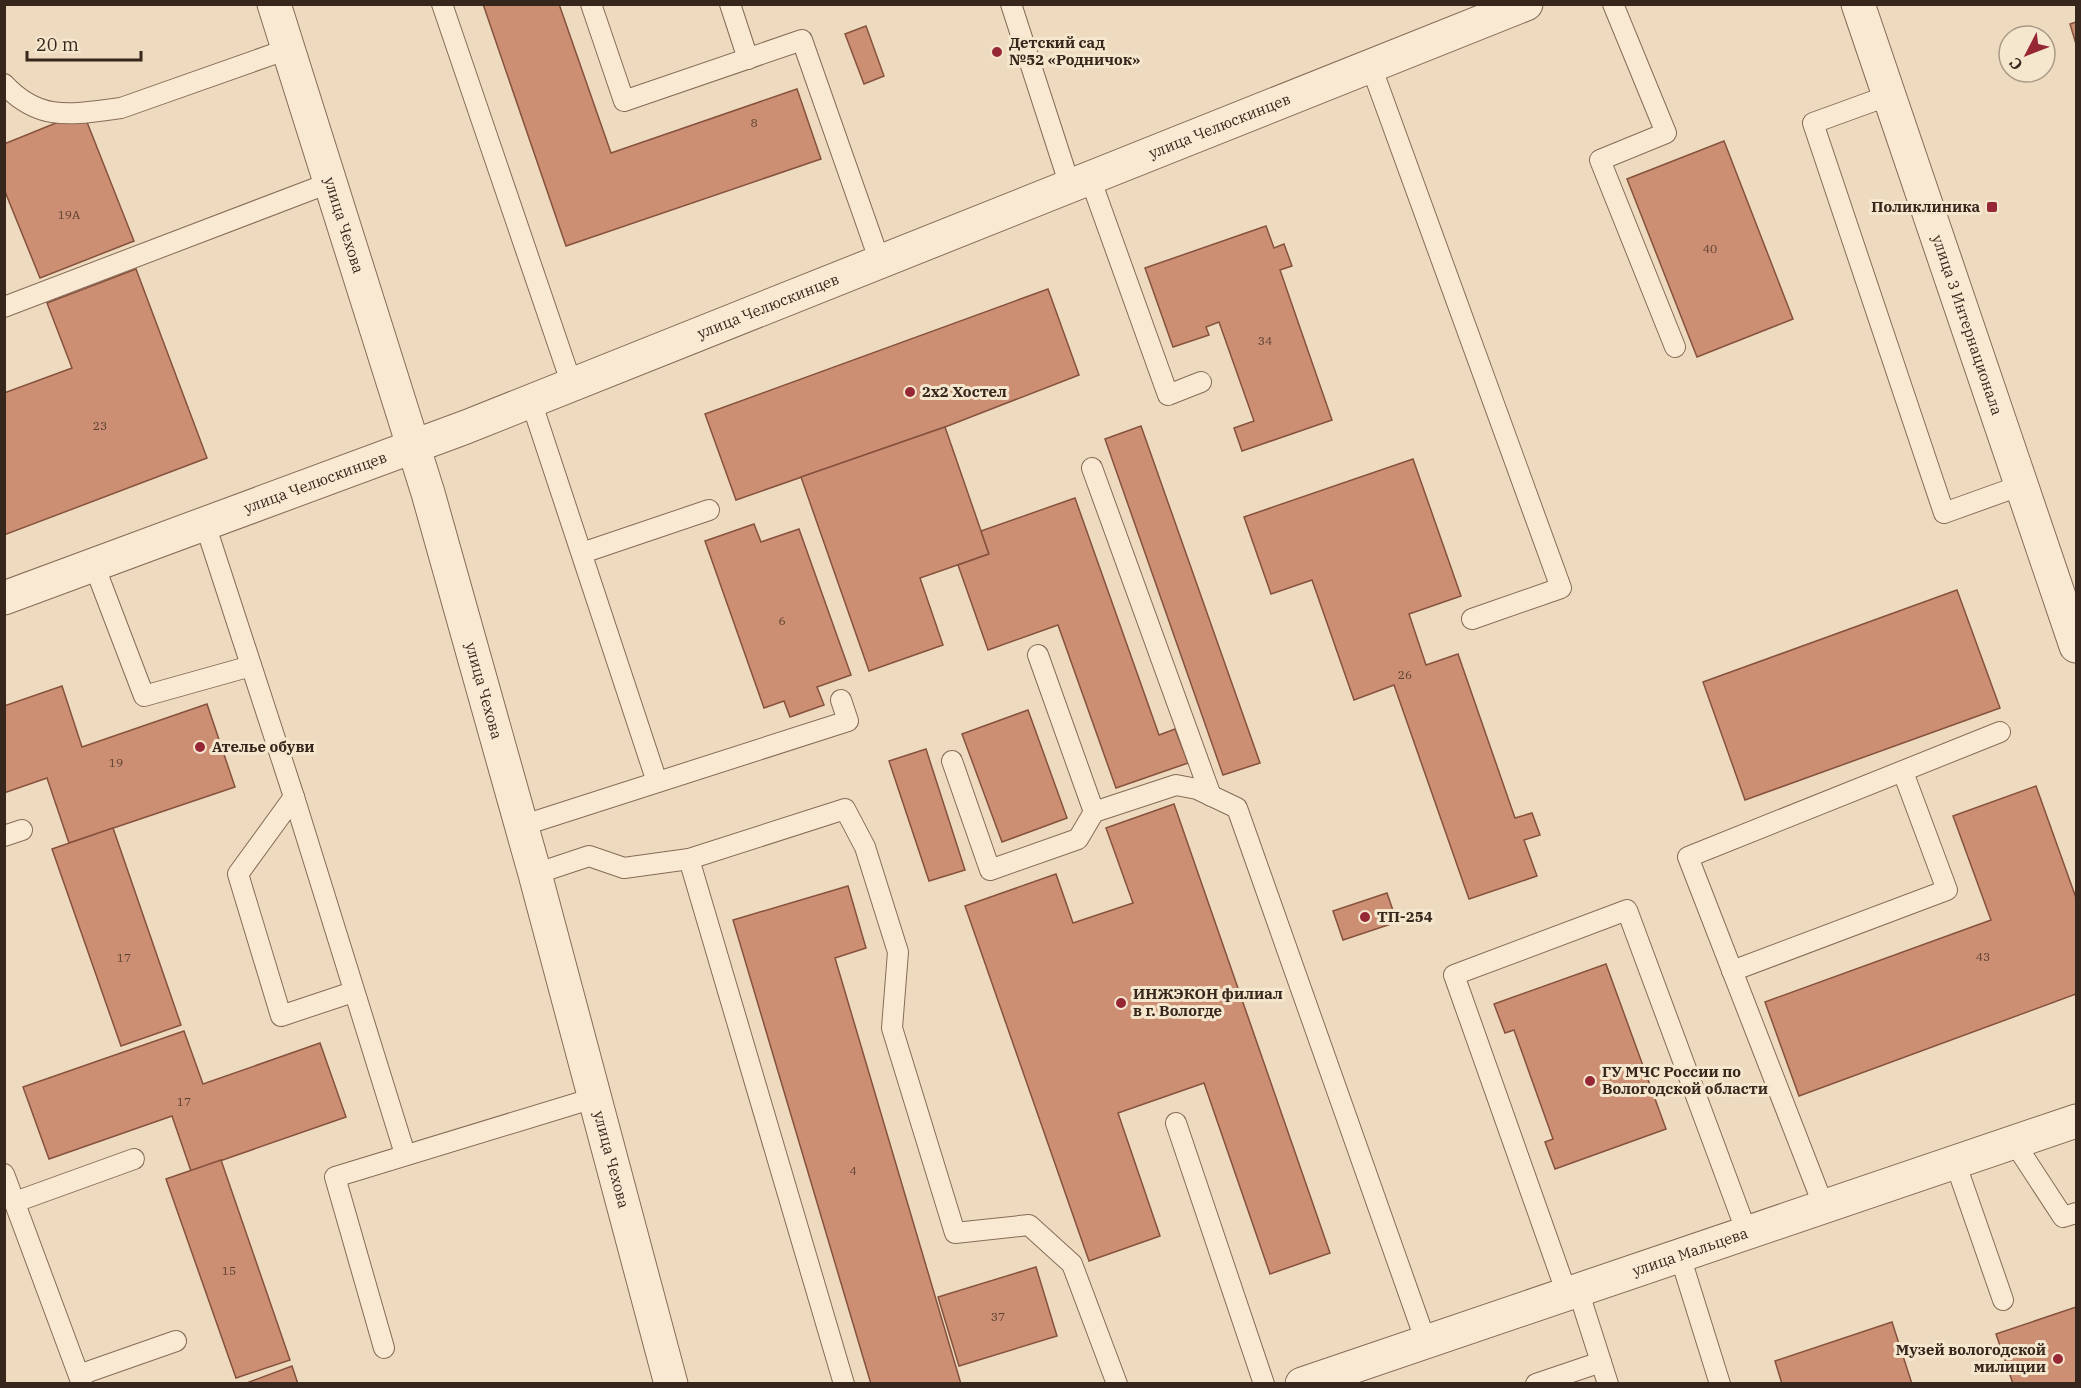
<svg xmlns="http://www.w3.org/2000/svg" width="2081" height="1388" font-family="'IBM Plex Serif',serif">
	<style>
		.building { fill: #cc8f74; stroke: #86523d; stroke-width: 1.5 }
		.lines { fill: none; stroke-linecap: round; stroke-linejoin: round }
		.service-casing { stroke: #866b57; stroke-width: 22 }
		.minor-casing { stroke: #866b57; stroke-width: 35 }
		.tertiary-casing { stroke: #866b57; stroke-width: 35 }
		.service { stroke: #f9e9d2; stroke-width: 20 }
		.minor { stroke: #f9e9d2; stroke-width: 33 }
		.tertiary { stroke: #f9e9d2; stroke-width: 33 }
		.poi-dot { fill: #962734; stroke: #f5e6ce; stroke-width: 2 }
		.labels { text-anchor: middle; stroke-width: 6; stroke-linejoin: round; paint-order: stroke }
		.number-label { font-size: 12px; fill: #5c4032 }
		.poi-label { font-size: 15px; font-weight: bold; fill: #36261c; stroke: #f5e6ce; text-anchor: start }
		.street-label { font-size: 15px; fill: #36261c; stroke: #f5e6ce }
	</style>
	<rect width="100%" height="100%" fill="#eedbbf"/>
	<!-- building -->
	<g class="building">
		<path d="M483 4H559L611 153 797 89 821 159 566 246Z"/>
		<path d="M2076 22V44L2070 24Z"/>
		<path d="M866 26 884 76 864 84 845 34Z"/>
		<path d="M83 112 134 241 40 278 4 189V144Z"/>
		<path d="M1724 141 1793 319 1697 357 1627 179Z"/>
		<path d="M1266 226 1274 248 1284 244 1292 266 1280 270 1332 420 1242 451 1234 428 1254 421 1219 322 1206 327 1209 335 1173 347 1145 268Z"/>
		<path d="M136 269 207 458 4 535V393L72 368 47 303Z"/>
		<path d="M1048 289 1079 375 945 427 736 500 705 414Z"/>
		<path d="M1141 426 1260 763 1223 775 1105 439Z"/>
		<path d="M945 427 989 554 920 578 943 645 869 671 801 477Z"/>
		<path d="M1413 459 1461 596 1409 614 1426 665 1458 654 1515 818 1532 813 1540 835 1524 840 1537 876 1469 899 1394 685 1354 700 1312 580 1271 594 1244 517Z"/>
		<path d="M1075 498 1159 735 1175 729 1188 763 1116 788 1058 625 988 650 958 565 989 554 981 531Z"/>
		<path d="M754 524 761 542 799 529 851 675 817 687 824 705 790 717 784 701 764 708 705 541Z"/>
		<path d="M1957 590 2000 708 1745 800 1703 682Z"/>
		<path d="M62 686 82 747 207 704 235 787 69 843 47 778 4 793V706Z"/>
		<path d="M1028 710 1067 818 1002 842 962 734Z"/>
		<path d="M926 749 965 870 929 881 889 761Z"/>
		<path d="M2036 786 2076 898V994L1799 1096 1765 1002 1991 920 1953 816Z"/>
		<path d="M1174 804 1330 1253 1270 1274 1204 1083 1118 1113 1160 1236 1089 1261 965 906 1056 874 1073 923 1133 903 1106 828Z"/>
		<path d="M113 828 181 1025 121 1046 52 849Z"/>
		<path d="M848 886 866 948 835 958 961 1384H871L733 920Z"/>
		<path d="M1387 893 1397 922 1343 940 1333 911Z"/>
		<path d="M1606 964 1666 1129 1555 1169 1545 1142 1553 1139 1514 1030 1505 1033 1494 1004Z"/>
		<path d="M184 1031 203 1084 320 1043 346 1117 191 1171 172 1116 49 1159 23 1087Z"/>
		<path d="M221 1160 290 1360 236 1378 166 1179Z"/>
		<path d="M1036 1267 1057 1336 959 1366 938 1297Z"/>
		<path d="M2076 1307V1384H2013L1996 1334Z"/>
		<path d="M1892 1322 1912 1384H1782L1775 1361Z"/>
		<path d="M292 1366 298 1384H244Z"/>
	</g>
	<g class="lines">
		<!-- service casing -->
		<g class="service-casing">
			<g id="service">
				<path d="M442 4 572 385"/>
				<path d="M591 4 624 101 802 40 880 262"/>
				<path d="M730 4 748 59"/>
				<path d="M1011 4 1070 186"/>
				<path d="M1613 4 1666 133 1600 160 1675 347"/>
				<path d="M1371 66 1561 588 1472 619"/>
				<path d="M4 84C40 123 73 114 121 108L288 49"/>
				<path d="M1890 95 1813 123 1944 513 2022 485"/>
				<path d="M1090 178 1168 395 1201 382"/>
				<path d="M4 307 329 183"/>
				<path d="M531 401 657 782"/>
				<path d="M1092 468 1211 796"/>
				<path d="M205 524 294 797 238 874 281 1016 353 992"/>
				<path d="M582 553 709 510"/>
				<path d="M94 565 144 696 251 666"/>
				<path d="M1038 655 1094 812"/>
				<path d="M952 761 990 870 1078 839 1094 812 1176 785 1197 789 1237 808 1426 1342"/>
				<path d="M294 797 405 1154"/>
				<path d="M521 826 848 721 841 700"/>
				<path d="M4 836 22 830"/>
				<path d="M689 859 844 1384"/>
				<path d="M535 874 589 856 624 868 689 859 845 809 865 847 898 952 892 1028 955 1233 1029 1225 1072 1264 1117 1384"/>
				<path d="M1732 971 1947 890 1903 772"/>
				<path d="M1176 1123 1264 1384"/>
				<path d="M2014 1142 2063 1217 2076 1213"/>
				<path d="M1955 1162 2003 1300"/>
				<path d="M4 1174 82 1384"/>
				<path d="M15 1202 134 1159"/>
				<path d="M1824 1207 1688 857 2000 732"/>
				<path d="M1680 1256 1720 1384"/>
				<path d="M1578 1290 1608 1384"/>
				<path d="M1567 1294 1454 975 1627 910 1747 1233"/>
				<path d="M384 1348 335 1177 594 1098"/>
				<path d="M79 1375 176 1341"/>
				<path d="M1536 1384 1601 1362"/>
			</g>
		</g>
		<!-- minor casing -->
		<g class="minor-casing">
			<g id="minor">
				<path id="s1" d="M1858 4 2076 646"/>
				<path id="s2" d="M4 598 466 427 1526 4"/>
				<path id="s3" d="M1302 1384 2076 1121"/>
			</g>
		</g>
		<!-- tertiary casing -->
		<g class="tertiary-casing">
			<g id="tertiary">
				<path id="s4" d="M274 4 428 493 535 874 671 1384"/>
			</g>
		</g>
		<!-- service -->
		<use href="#service" class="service"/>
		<!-- minor -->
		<use href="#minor" class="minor"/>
		<!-- tertiary -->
		<use href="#tertiary" class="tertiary"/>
	</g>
	<!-- markers -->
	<g class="poi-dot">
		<circle cx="997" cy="52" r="6"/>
		<rect x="1986" y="201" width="12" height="12" rx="3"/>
		<circle cx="910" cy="392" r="6"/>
		<circle cx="200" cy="747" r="6"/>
		<circle cx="1365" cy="917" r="6"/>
		<circle cx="1121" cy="1003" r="6"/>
		<circle cx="1590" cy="1081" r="6"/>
		<circle cx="2058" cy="1359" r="6"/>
	</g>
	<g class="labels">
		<!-- number labels -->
		<g class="number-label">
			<text x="754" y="127">8</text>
			<text x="69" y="219">19А</text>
			<text x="1710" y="253">40</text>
			<text x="1265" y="345">34</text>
			<text x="100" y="430">23</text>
			<text x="782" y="625">6</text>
			<text x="1405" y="679">26</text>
			<text x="116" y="767">19</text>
			<text x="1983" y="961">43</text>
			<text x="124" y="962">17</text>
			<text x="184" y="1106">17</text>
			<text x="853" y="1175">4</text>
			<text x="229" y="1275">15</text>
			<text x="998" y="1321">37</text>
		</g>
		<!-- poi labels -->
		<g class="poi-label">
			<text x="1009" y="48">Детский сад<tspan x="1009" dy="17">№52 «Родничок»</tspan></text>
			<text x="1980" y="212" text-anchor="end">Поликлиника</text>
			<text x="922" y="397">2x2 Хостел</text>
			<text x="212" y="752">Ателье обуви</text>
			<text x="1377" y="922">ТП-254</text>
			<text x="1133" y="999">ИНЖЭКОН филиал<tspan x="1133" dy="17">в г. Вологде</tspan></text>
			<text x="1602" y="1077">ГУ МЧС России по<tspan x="1602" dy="17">Вологодской области</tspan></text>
			<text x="2046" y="1355" text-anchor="end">Музей вологодской<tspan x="2046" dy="17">милиции</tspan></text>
		</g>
		<!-- street labels -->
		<g class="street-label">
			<text dy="5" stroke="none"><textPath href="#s2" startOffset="1304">улица Челюскинцев</textPath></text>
			<text dy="5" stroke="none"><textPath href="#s4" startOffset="232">улица Чехова</textPath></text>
			<text dy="5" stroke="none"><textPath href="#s2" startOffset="818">улица Челюскинцев</textPath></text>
			<text dy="5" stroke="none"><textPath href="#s1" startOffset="339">улица 3 Интернационала</textPath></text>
			<text dy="5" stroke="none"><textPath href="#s2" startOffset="332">улица Челюскинцев</textPath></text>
			<text dy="5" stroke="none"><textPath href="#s4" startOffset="718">улица Чехова</textPath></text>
			<text dy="5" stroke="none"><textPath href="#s4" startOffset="1204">улица Чехова</textPath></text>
			<text dy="5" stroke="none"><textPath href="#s3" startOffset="410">улица Мальцева</textPath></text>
		</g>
	</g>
	<!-- border -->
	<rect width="2081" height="1388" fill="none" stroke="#36261c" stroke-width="12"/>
	<!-- north arrow -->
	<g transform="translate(2027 54) rotate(228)"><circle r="28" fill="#f5e6ce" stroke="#a99987" stroke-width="1.5"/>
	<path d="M0-4.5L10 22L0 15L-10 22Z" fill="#962734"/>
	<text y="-9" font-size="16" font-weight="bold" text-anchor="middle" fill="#36261c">С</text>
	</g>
	<!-- scale -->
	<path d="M27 51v9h114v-9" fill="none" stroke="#36261c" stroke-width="3"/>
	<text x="36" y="51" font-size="18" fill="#36261c" stroke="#f5e6ce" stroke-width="4.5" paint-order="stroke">20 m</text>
</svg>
